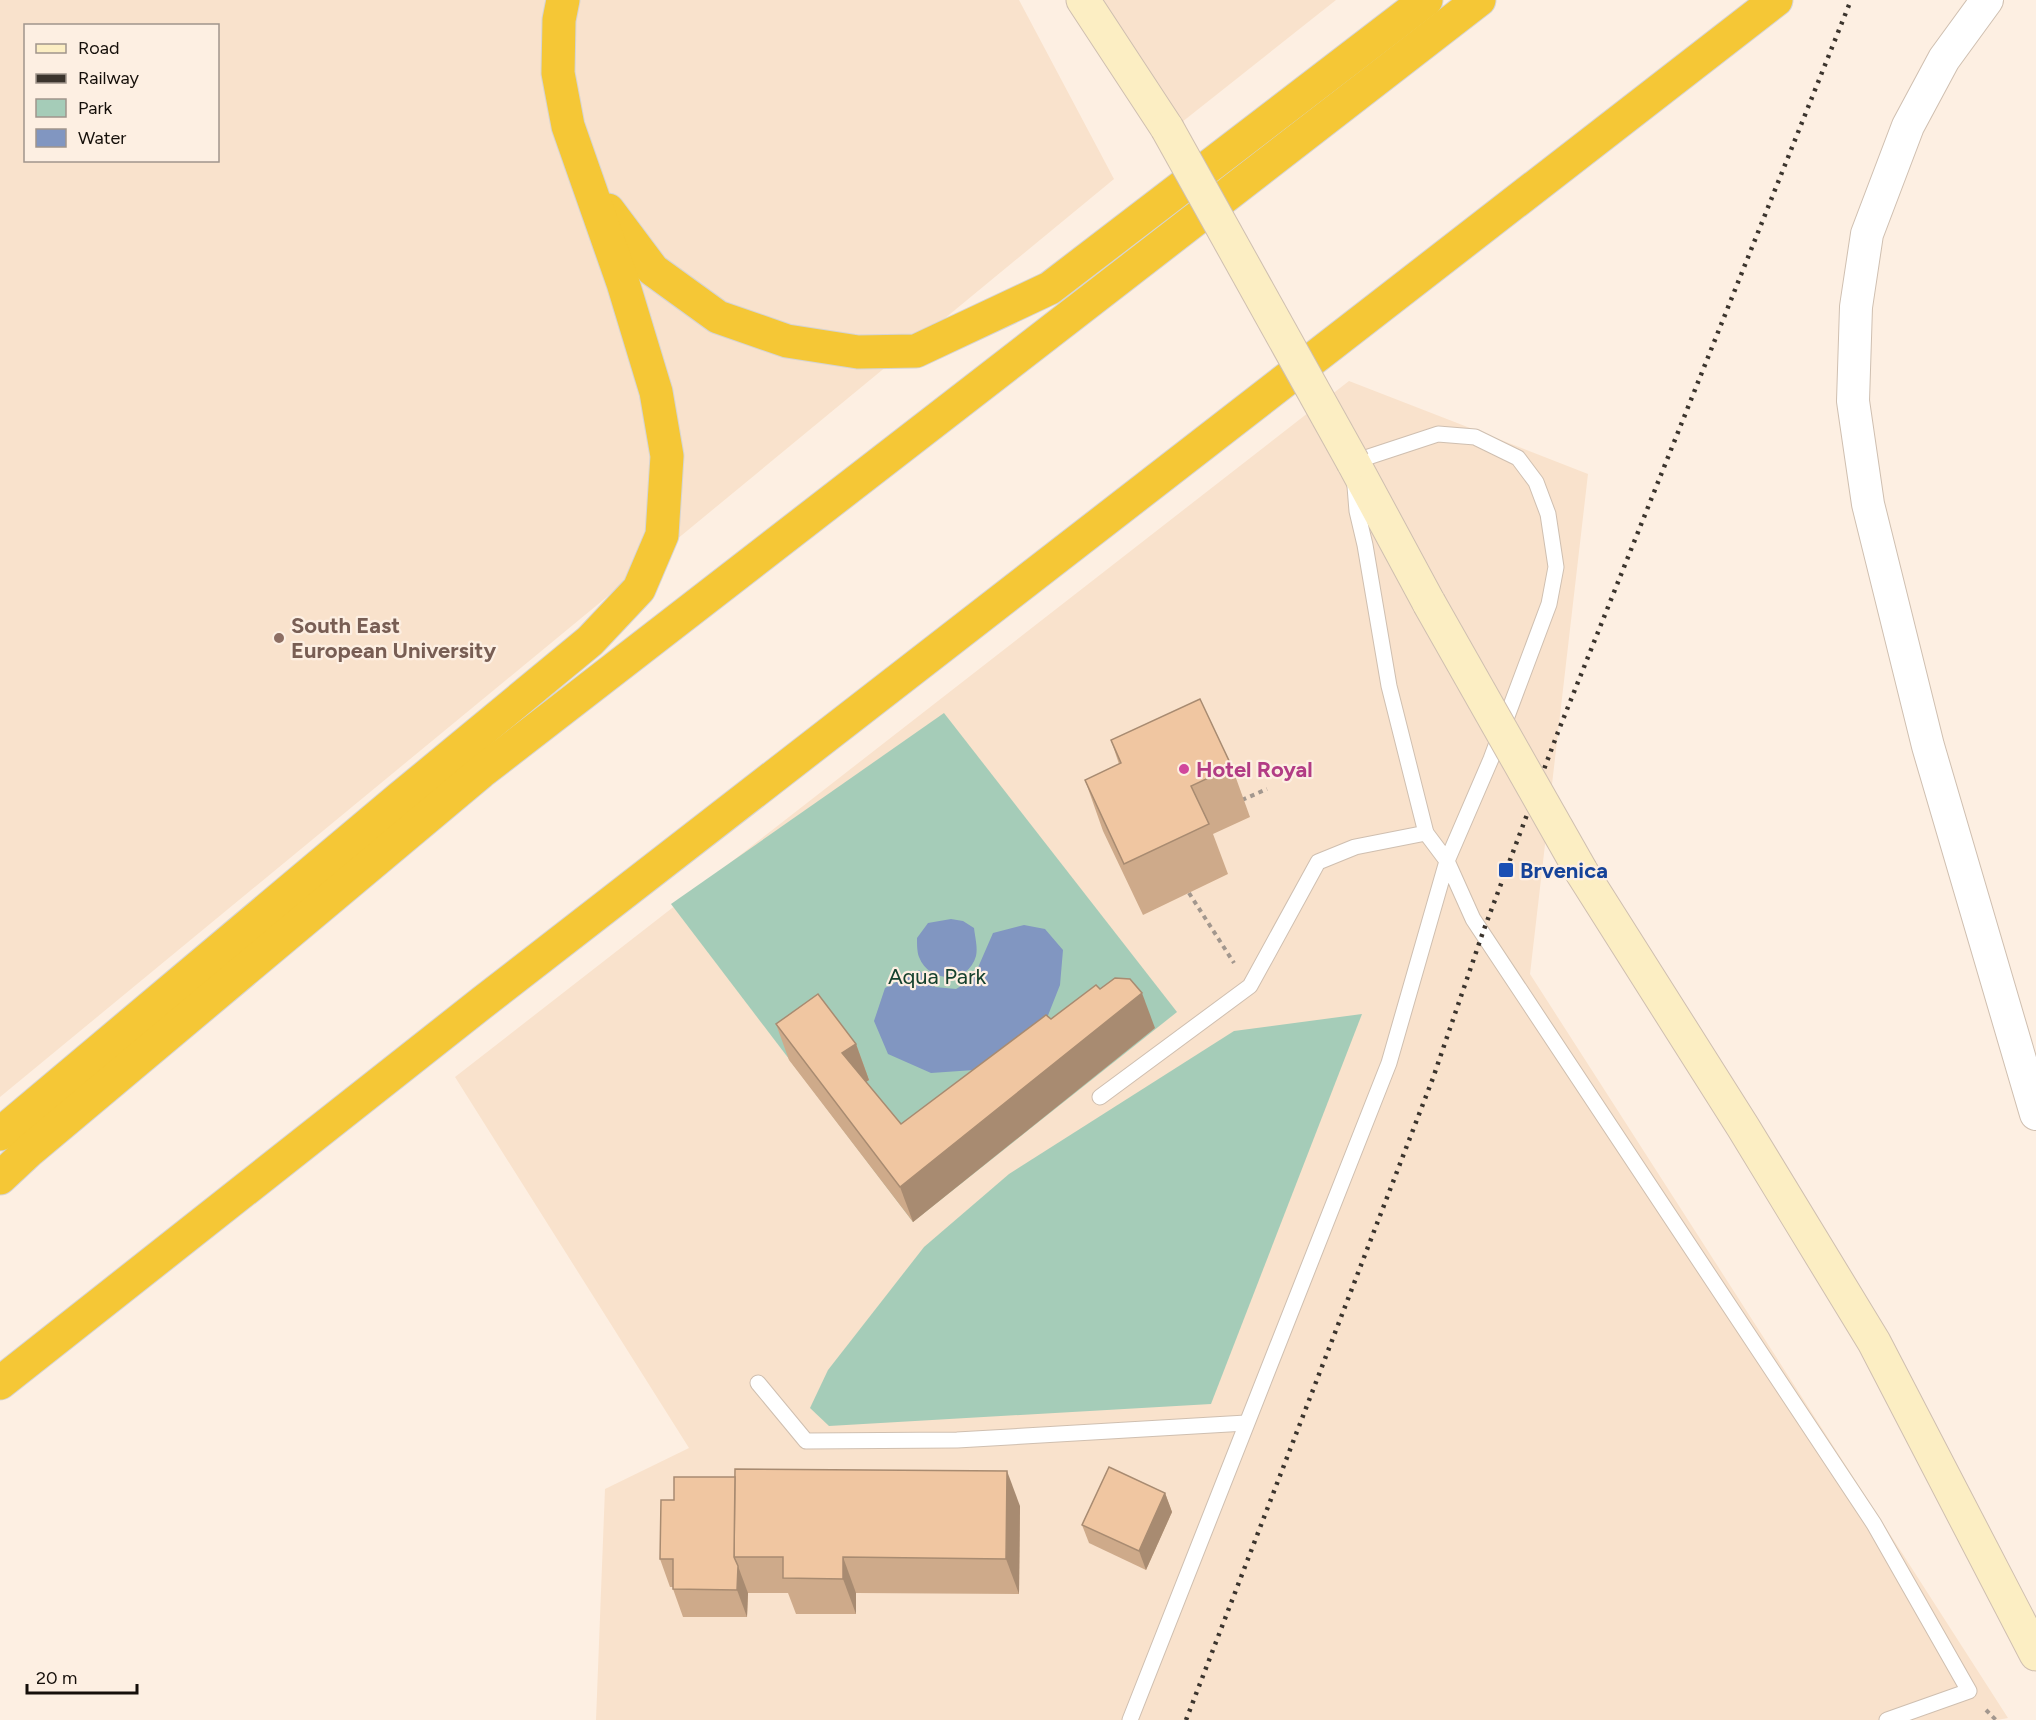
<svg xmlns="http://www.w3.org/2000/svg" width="2036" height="1720" font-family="Figtree,sans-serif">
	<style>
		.built { fill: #f9e2cc; fill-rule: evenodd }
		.green { fill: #a5ccb8 }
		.water { fill: #8196c1 }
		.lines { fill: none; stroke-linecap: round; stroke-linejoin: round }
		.lane-casing { stroke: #cfbfb0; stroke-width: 17 }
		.street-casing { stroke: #cfbfb0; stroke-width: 34 }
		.secondary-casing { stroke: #cfbfb0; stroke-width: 35 }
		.highway-casing { stroke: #d5d4d3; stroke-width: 35 }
		.path { stroke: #a2978e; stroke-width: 4; stroke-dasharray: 4.5 4.5; stroke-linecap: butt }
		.lane { stroke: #fff; stroke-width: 15 }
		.street { stroke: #fff; stroke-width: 32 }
		.secondary { stroke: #fceec3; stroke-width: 33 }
		.highway { stroke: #f5c736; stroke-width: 33 }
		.rail { stroke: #3b342d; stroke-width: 4.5; stroke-dasharray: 3 6; stroke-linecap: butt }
		.secondary-bridge-casing { stroke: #cfbfb0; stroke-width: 35; stroke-linecap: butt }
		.secondary-bridge { stroke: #fceec3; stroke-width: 33 }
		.wall { fill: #ceaa8a }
		.shaded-wall { fill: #a88b71 }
		.building { fill: #f0c6a1; stroke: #a88b71; stroke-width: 1.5 }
		.education-dot { fill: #8d6e63; stroke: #fdefe2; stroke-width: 2 }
		.hotel-dot { fill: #d1479c; stroke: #fdefe2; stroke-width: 2 }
		.transit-dot { fill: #1a4fb4; stroke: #fdefe2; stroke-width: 2 }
		.labels { text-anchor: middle; stroke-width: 4.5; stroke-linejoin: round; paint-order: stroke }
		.education-label { font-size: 22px; font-weight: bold; fill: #785e54; stroke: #fdefe2; text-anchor: start }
		.hotel-label { font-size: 22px; font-weight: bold; fill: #b23c85; stroke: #fdefe2; text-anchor: start }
		.transit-label { font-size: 22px; font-weight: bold; fill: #164399; stroke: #fdefe2; text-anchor: start }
		.park-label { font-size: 22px; fill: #15412e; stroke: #fdefe2 }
	</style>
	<rect width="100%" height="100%" fill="#fdefe2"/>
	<!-- built -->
	<g class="built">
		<path d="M0 0H1019L1114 179 0 1097ZM26 26H218V160H26Z"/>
		<path d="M1096 0H1336L1177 126Z"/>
		<path d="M1349 381 1588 474 1530 974 2008 1718 1997 1720H596L605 1489 689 1448 455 1077Z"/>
	</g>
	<!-- green -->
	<g class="green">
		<path d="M944 713 1177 1012 913 1222 671 904Z"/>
		<path d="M1362 1014 1211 1404 829 1426 810 1408 828 1370 924 1247 1009 1174 1234 1031Z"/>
	</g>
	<!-- water -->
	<g class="water">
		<path d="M951 919 963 921 974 928C975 937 978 948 976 956 968 985 929 983 919 957 917 952 917 944 917 938L928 923Z"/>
		<path d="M1024 925 1045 929 1063 950 1060 985 1045 1023 974 1070 931 1073 888 1054 874 1021 885 988 919 970 935 987 956 989 973 979 993 933Z"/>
	</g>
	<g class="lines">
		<!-- lane casing -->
		<g class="lane-casing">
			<g id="lane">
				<path d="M1100 1097 1250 986 1318 862 1355 847 1426 833"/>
				<path d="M758 1383 806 1441 957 1440 1246 1423"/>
				<path d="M1130 1720 1389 1063 1447 861 1491 759 1549 604 1556 567 1548 514 1536 482 1518 458 1475 437 1438 434 1353 462 1357 511 1365 545 1389 686 1426 833 1447 861 1473 919 1874 1524 1969 1691 1887 1720"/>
			</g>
		</g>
		<!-- street casing -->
		<g class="street-casing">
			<path id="street" d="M1987 0 1944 59 1908 126 1867 234 1856 307 1853 401 1868 504 1928 746 2036 1114"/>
		</g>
		<!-- secondary casing -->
		<g class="secondary-casing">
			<g id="secondary">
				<path d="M1083 0 1167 128"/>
				<path d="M1353 462 1429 603"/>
				<path d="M1581 871 1743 1127 1874 1342 2036 1654"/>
			</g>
		</g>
		<!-- highway casing -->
		<g class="highway-casing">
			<g id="highway">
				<path d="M608 210 653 270 718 317 787 341 858 352 916 351 1050 288 1426 0"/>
				<path d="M0 1134 400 798 590 641 639 589 662 535 667 456 656 392 623 283 568 126 558 73 559 20 563 0"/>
				<path d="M0 1178 30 1150 481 772 1479 0"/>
				<path d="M0 1383 483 1002 1776 0"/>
			</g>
		</g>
		<!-- path -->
		<g class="path">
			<path d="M1242 800 1267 789"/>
			<path d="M1189 893 1234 963"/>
			<path d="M1986 1710 1996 1720"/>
		</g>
		<!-- lane -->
		<use href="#lane" class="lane"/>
		<!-- street -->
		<use href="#street" class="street"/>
		<!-- secondary -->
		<use href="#secondary" class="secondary"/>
		<!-- highway -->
		<use href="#highway" class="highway"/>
		<!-- rail -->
		<path class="rail" d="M1186 1720 1433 1078 1483 932 1558 732 1851 0"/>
		<!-- secondary-bridge casing -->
		<g class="secondary-bridge-casing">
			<g id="secondary-bridge">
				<path d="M1167 128 1353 462"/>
				<path d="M1429 603 1581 871"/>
			</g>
		</g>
		<!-- secondary-bridge -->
		<use href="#secondary-bridge" class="secondary-bridge"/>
	</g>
	<!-- wall -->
	<g class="wall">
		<path d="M1111 740 1232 767 1250 817 1213 834 1228 874 1143 915 1103 831 1085 780 1119 764Z"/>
		<path d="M1100 989 1155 1028 913 1222 789 1060 776 1024 856 1044 869 1080 866 1082 901 1124 1051 1019Z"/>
		<path d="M735 1477 1020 1506 1019 1594 856 1593V1614H796L788 1593H748L747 1617H683L673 1589V1587H670L660 1559 674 1500Z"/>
		<path d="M1165 1493 1172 1512 1146 1570 1089 1543 1082 1525Z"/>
	</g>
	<!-- shaded-wall -->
	<g class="shaded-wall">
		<path d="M1142 993 1155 1028 913 1222 900 1187Z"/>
		<path d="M856 1044 869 1080 855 1089 842 1053Z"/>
		<path d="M1007 1471 1020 1506 1019 1594 1006 1559Z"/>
		<path d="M1165 1493 1172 1512 1146 1570 1139 1551Z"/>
		<path d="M843 1557 856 1593V1614L843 1579Z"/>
		<path d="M738 1566 748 1593 747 1617 737 1590Z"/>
	</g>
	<!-- building -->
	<g class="building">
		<path d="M1200 699 1232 767 1191 786 1209 824 1124 864 1085 780 1121 763 1111 740Z"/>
		<path d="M1115 978 1130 979 1142 993 900 1187 776 1024 818 994 856 1044 842 1053 901 1124 1046 1015 1051 1019 1096 985 1100 989Z"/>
		<path d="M1109 1467 1165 1493 1139 1551 1082 1525Z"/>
		<path d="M735 1469 1007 1471 1006 1559 843 1557V1579L783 1578V1557H734Z"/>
		<path d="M674 1477H735L734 1557 738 1566 737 1590 673 1589V1559H660L661 1500H674Z"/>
	</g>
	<!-- markers -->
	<circle class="education-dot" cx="279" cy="638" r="6"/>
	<circle class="hotel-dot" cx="1184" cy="769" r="6"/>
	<rect class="transit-dot" x="1498" y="862" width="16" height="16" rx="3"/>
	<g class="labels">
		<!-- education labels -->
		<g class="education-label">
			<text x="291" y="633">South East<tspan x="291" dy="25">European University</tspan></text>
		</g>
		<!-- hotel labels -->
		<g class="hotel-label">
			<text x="1196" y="777">Hotel Royal</text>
		</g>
		<!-- transit labels -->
		<g class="transit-label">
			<text x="1520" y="878">Brvenica</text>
		</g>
		<!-- park labels -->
		<g class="park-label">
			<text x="937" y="984">Aqua Park</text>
		</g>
	</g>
	<!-- legend -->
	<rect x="24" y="24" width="195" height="138" fill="#fdefe2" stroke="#a0958c" stroke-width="1.5"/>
	<rect x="36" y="44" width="30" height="9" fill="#fceec3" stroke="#a0958c" stroke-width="1.5"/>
	<text x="78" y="54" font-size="18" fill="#150f0a">Road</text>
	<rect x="36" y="74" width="30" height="9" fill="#3b342d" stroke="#a0958c" stroke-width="1.5"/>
	<text x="78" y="84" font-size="18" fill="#150f0a">Railway</text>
	<rect x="36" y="99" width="30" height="18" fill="#a5ccb8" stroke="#a0958c" stroke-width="1.5"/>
	<text x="78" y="114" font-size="18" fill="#150f0a">Park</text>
	<rect x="36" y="129" width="30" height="18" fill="#8196c1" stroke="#a0958c" stroke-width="1.5"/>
	<text x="78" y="144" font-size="18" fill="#150f0a">Water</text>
	<!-- scale -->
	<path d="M27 1684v9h110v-9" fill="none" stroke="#150f0a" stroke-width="3"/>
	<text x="36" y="1684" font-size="18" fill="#150f0a" stroke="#fdefe2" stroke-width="4.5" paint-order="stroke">20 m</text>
</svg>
